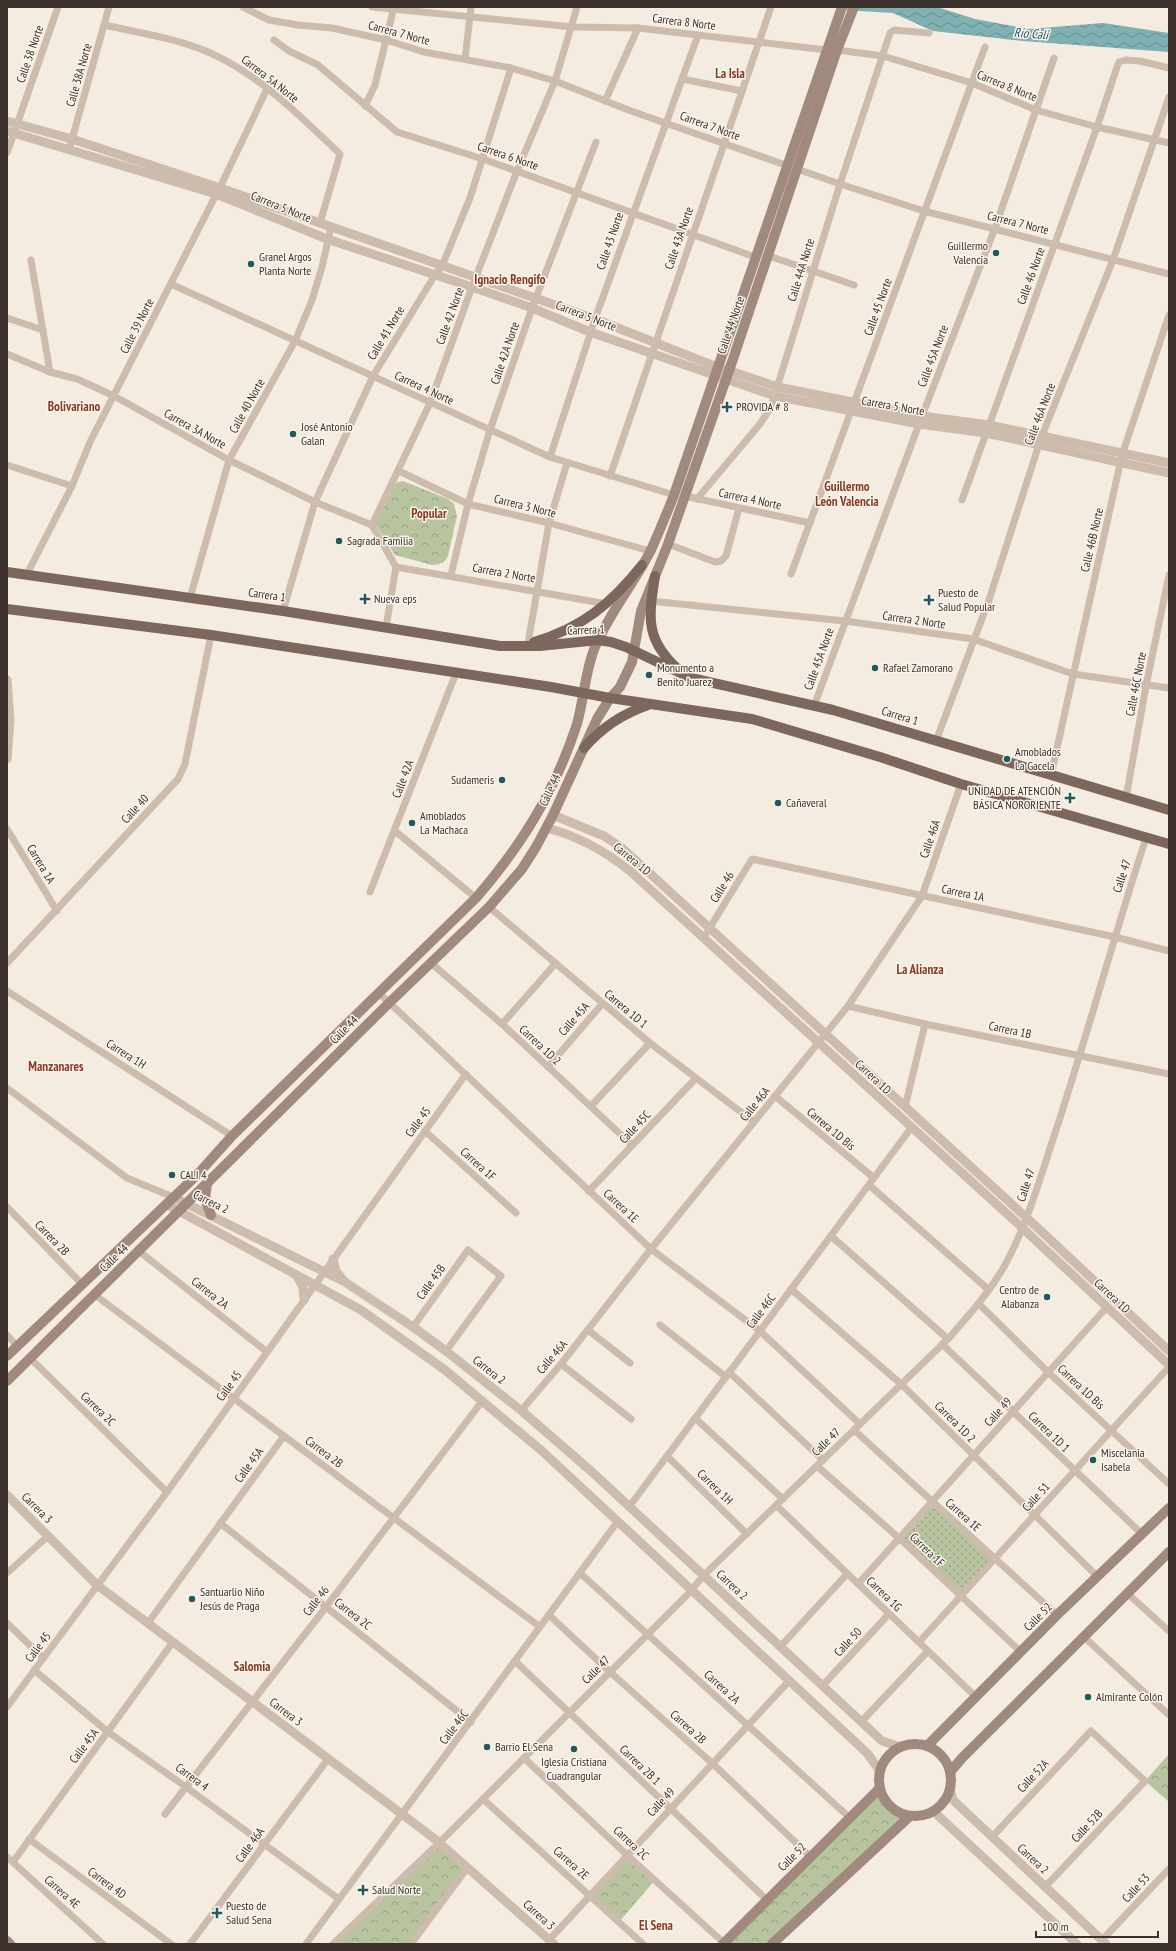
<svg xmlns="http://www.w3.org/2000/svg" width="1176" height="1951" font-family="'PT Sans Narrow',sans-serif">
	<style>
		.grass { fill: url(#grass-dots) }
		.forest { fill: url(#forest-crowns) }
		.water { fill: url(#water-waves) }
		.lines { fill: none; stroke-linecap: round; stroke-linejoin: round }
		.minor { stroke: #cdbbac; stroke-width: 7 }
		.tertiary { stroke: #cdbbac; stroke-width: 9 }
		.secondary { stroke: #a18a7d; stroke-width: 10 }
		.primary { stroke: #7d675c; stroke-width: 10 }
		.poi-dot { fill: #1f5a5e; stroke: #fbf5ee; stroke-width: 1.5 }
		.labels { text-anchor: middle; stroke-width: 3; stroke-linejoin: round; paint-order: stroke }
		.street-label { font-size: 12px; fill: #3b302b; stroke: #fbf5ee }
		.poi-label { font-size: 12px; fill: #3b302b; stroke: #fbf5ee; text-anchor: start }
		.water-label { font-size: 13px; font-style: italic; fill: #1f5a5e; stroke: #fbf5ee }
		.neighbourhood-label { font-size: 13px; font-weight: bold; fill: #8c3b22; stroke: #fbf5ee }
	</style>
	<defs>
		<pattern id="grass-dots" width="8" height="8" patternUnits="userSpaceOnUse"><rect width="8" height="8" fill="#b8c4a0"/><path d="M2 2h.1M6 6h.1" fill="none" stroke="#97a083" stroke-width="1.8" stroke-linecap="round"/></pattern>
		<pattern id="forest-crowns" width="20" height="18" patternUnits="userSpaceOnUse"><rect width="20" height="18" fill="#b8c4a0"/><path d="M2 6a3 3 0 1 1 6 0M12 15a3 3 0 1 1 6 0" fill="none" stroke="#97a083"/></pattern>
		<pattern id="water-waves" width="16" height="10" patternUnits="userSpaceOnUse"><rect width="16" height="10" fill="#7fb0b2"/><path d="M0 5q4-4 8 0t8 0" fill="none" stroke="#699091"/></pattern>
	</defs>
	<rect width="100%" height="100%" fill="#f4ebe1"/>
	<!-- grass -->
	<path class="grass" d="M932 1502 994 1558 960 1597 899 1538Z"/>
	<!-- forest -->
	<g class="forest">
		<path d="M403 481 448 499 454 504 457 516 448 556C445 562 440 565 432 565L395 555 376 525V523L396 483Z"/>
		<path d="M1169 1754V1802L1145 1781Z"/>
		<path d="M880 1788C885 1803 894 1811 910 1816L772 1944H723Z"/>
		<path d="M440 1842 468 1867 411 1944H333Z"/>
		<path d="M627 1855 655 1880 619 1922 590 1895Z"/>
	</g>
	<!-- water -->
	<path class="water" d="M835 7H937L975 19 1029 29 1103 23 1169 33V52L1023 41 933 31 893 13 843 10Z"/>
	<g class="lines">
		<!-- minor -->
		<g class="minor">
			<path d="M243 7 269 20 298 25 332 28 386 40 424 52 511 68 555 81 631 111 840 184 924 211 1169 274"/>
			<path d="M372 7 573 27 638 28 827 50"/>
			<path d="M105 25C139 33 176 38 208 52 259 74 300 116 340 154L320 223"/>
			<path d="M274 40 289 51 318 65 397 132 483 159 755 257"/>
			<path d="M837 50 883 56 972 83 1036 110 1097 127 1169 143"/>
			<path d="M465 59 471 7"/>
			<path d="M682 79 742 91"/>
			<path d="M605 101 638 28"/>
			<path d="M365 106 375 85 394 7"/>
			<path d="M69 150 109 7"/>
			<path d="M7 153 58 7"/>
			<path d="M769 256 854 285"/>
			<path d="M31 260 50 372"/>
			<path d="M171 284 550 457 674 495"/>
			<path d="M7 318 43 330"/>
			<path d="M7 354 50 372 77 379 114 396 229 460 315 502 372 525"/>
			<path d="M550 457 595 319 698 35"/>
			<path d="M7 465 72 486"/>
			<path d="M399 471 468 504 549 523 650 551"/>
			<path d="M610 476 771 7"/>
			<path d="M685 496 810 523"/>
			<path d="M697 499 760 424 771 407 840 184 890 33 894 30 929 33"/>
			<path d="M962 500 1097 127 1118 64 1119 62 1126 60 1140 61 1169 68"/>
			<path d="M372 525 430 403 472 287 517 171 555 81 577 7"/>
			<path d="M372 525 396 567 386 627"/>
			<path d="M668 544 715 562 721 561 726 556 739 508"/>
			<path d="M396 567 607 604"/>
			<path d="M27 574 72 486 90 442 223 181 267 89"/>
			<path d="M791 574 985 47"/>
			<path d="M451 575 468 504 490 430 532 308 596 142"/>
			<path d="M190 598 229 460 295 341 312 300 322 267 331 227"/>
			<path d="M651 601 845 621 973 639 1073 674 1169 688"/>
			<path d="M283 611 315 502 373 376 435 275 442 266 470 198 511 68"/>
			<path d="M528 643 549 523 567 463"/>
			<path d="M814 706 922 416 995 228 1054 58"/>
			<path d="M936 741 989 600 1041 438 1113 260 1169 97"/>
			<path d="M1051 775 1122 455 1169 315"/>
			<path d="M1126 798 1146 686 1169 575"/>
			<path d="M7 829 57 911"/>
			<path d="M395 831 476 898"/>
			<path d="M370 892 456 673"/>
			<path d="M489 907 650 1043 754 1122"/>
			<path d="M704 937 752 859 1115 937 1169 951"/>
			<path d="M7 963 178 779 185 764 211 635"/>
			<path d="M431 963 502 1024 632 1145"/>
			<path d="M7 991 232 1136"/>
			<path d="M378 992 651 1249 760 1331 860 1424"/>
			<path d="M848 1006 925 1024 1169 1074"/>
			<path d="M502 1024 556 963"/>
			<path d="M548 1067 602 1004"/>
			<path d="M7 1088 127 1178 173 1197"/>
			<path d="M775 1096 874 1178"/>
			<path d="M591 1106 650 1043"/>
			<path d="M905 1107 925 1024"/>
			<path d="M425 1131 516 1213"/>
			<path d="M869 1185 989 1290"/>
			<path d="M589 1191 696 1078"/>
			<path d="M7 1207 82 1284"/>
			<path d="M831 1236 948 1339"/>
			<path d="M140 1252 267 1352"/>
			<path d="M791 1289 901 1384 1098 1577"/>
			<path d="M95 1295 540 1627"/>
			<path d="M979 1304 1048 1372 1169 1484"/>
			<path d="M660 1325 726 1377"/>
			<path d="M413 1327 468 1250 501 1276 446 1351"/>
			<path d="M588 1330 630 1363"/>
			<path d="M7 1335 17 1346"/>
			<path d="M942 1344 1142 1534"/>
			<path d="M30 1358 167 1492"/>
			<path d="M561 1364 631 1419"/>
			<path d="M729 1372 823 1460"/>
			<path d="M523 1412 525 1406 561 1364 651 1249 848 1006 922 896 961 784"/>
			<path d="M695 1418 783 1499"/>
			<path d="M854 1430 1057 1615"/>
			<path d="M667 1456 747 1534"/>
			<path d="M817 1466 899 1538 1021 1652"/>
			<path d="M776 1505 977 1698"/>
			<path d="M629 1507 911 1128"/>
			<path d="M220 1523 471 1722"/>
			<path d="M7 1573 48 1536"/>
			<path d="M580 1573 850 1818"/>
			<path d="M858 1584 1106 1308"/>
			<path d="M1128 1594 1169 1631"/>
			<path d="M549 1615 610 1672 712 1763 811 1857"/>
			<path d="M7 1623 43 1658"/>
			<path d="M148 1623 284 1436"/>
			<path d="M1084 1637 1169 1715"/>
			<path d="M919 1642 1169 1367"/>
			<path d="M780 1647 847 1574"/>
			<path d="M515 1661 767 1900"/>
			<path d="M34 1670 108 1732 186 1787 339 1899"/>
			<path d="M823 1685 889 1614"/>
			<path d="M7 1707 167 1492 466 1074"/>
			<path d="M861 1722 928 1651"/>
			<path d="M524 1758 627 1855 724 1943"/>
			<path d="M483 1799 643 1944"/>
			<path d="M165 1814 326 1607 483 1400"/>
			<path d="M992 1837 1091 1731 1145 1781 1045 1887"/>
			<path d="M29 1839 171 1944"/>
			<path d="M7 1857 103 1944"/>
			<path d="M13 1862 173 1642"/>
			<path d="M549 1940 790 1680"/>
			<path d="M1102 1940 1169 1869"/>
			<path d="M190 1944 328 1759"/>
			<path d="M306 1944 618 1521"/>
			<path d="M333 1944 444 1838 688 1594 704 1575 948 1339C969 1315 989 1293 1005 1265 1029 1221 1042 1171 1058 1124 1089 1029 1115 933 1146 838"/>
			<path d="M411 1944 468 1867"/>
		</g>
		<!-- tertiary -->
		<g class="tertiary">
			<path d="M7 121 72 139 220 188 595 319 712 365 778 387 922 416 989 425 1169 463"/>
			<path d="M7 131 216 194 327 239 472 287 532 308 590 332 775 396 919 424 986 433 1169 473"/>
			<path d="M7 680 10 720 7 759"/>
			<path d="M553 815 604 836 622 848 1040 1230 1169 1351"/>
			<path d="M547 828C578 836 605 851 630 871L1016 1222 1169 1365"/>
			<path d="M173 1197 345 1282 413 1327 446 1351 523 1412 591 1471 882 1741 901 1747"/>
			<path d="M166 1204 361 1310 445 1370 542 1451 867 1753 880 1771"/>
			<path d="M333 1259 336 1271 344 1281"/>
			<path d="M297 1276 303 1287 304 1300"/>
			<path d="M7 1495 97 1585 435 1839 554 1944"/>
			<path d="M950 1788 953 1800 1106 1944"/>
			<path d="M933 1811 1077 1944"/>
		</g>
		<!-- secondary -->
		<g class="secondary">
			<path d="M207 1184 205 1199 211 1215"/>
			<path d="M7 1356 197 1175 232 1136 476 898C522 845 555 791 577 724 584 699 585 671 595 647 609 613 634 584 651 550 659 532 667 513 674 495L842 7"/>
			<path d="M7 1381 389 1003 489 907 522 869 536 847 553 815 597 719 610 698 620 687 632 662 641 611 668 544 731 365 837 50 854 7"/>
			<circle cx="915" cy="1780" r="36"/>
			<path d="M927 1746 1057 1615 1169 1508"/>
			<path d="M950 1772 962 1758 1169 1552"/>
			<path d="M7 1941 10 1944"/>
			<path d="M723 1944 880 1788"/>
			<path d="M772 1944 910 1816"/>
		</g>
		<!-- primary -->
		<g class="primary">
			<path d="M7 572 283 611 500 646H540L598 640 611 642 626 647 691 678 833 710 1169 810"/>
			<path d="M655 576C649 615 644 639 678 669"/>
			<path d="M7 609 211 635 551 687 610 698 752 719 880 757 961 784 1169 844"/>
			<path d="M534 642C582 628 612 603 642 565"/>
			<path d="M584 748C602 727 622 714 648 705"/>
		</g>
	</g>
	<!-- markers -->
	<g class="poi-dot">
		<circle cx="996" cy="253" r="4"/>
		<circle cx="251" cy="264" r="4"/>
		<path d="M725 401h4v4h4v4h-4v4h-4v-4h-4v-4h4z"/>
		<circle cx="293" cy="434" r="4"/>
		<circle cx="339" cy="541" r="4"/>
		<path d="M363 593h4v4h4v4h-4v4h-4v-4h-4v-4h4z"/>
		<path d="M927 594h4v4h4v4h-4v4h-4v-4h-4v-4h4z"/>
		<circle cx="875" cy="668" r="4"/>
		<circle cx="649" cy="675" r="4"/>
		<circle cx="1007" cy="759" r="4"/>
		<circle cx="502" cy="780" r="4"/>
		<path d="M1068 792h4v4h4v4h-4v4h-4v-4h-4v-4h4z"/>
		<circle cx="778" cy="803" r="4"/>
		<circle cx="412" cy="823" r="4"/>
		<circle cx="172" cy="1175" r="4"/>
		<circle cx="1047" cy="1297" r="4"/>
		<circle cx="1093" cy="1460" r="4"/>
		<circle cx="192" cy="1599" r="4"/>
		<circle cx="1088" cy="1697" r="4"/>
		<circle cx="487" cy="1747" r="4"/>
		<circle cx="574" cy="1749" r="4"/>
		<path d="M361 1884h4v4h4v4h-4v4h-4v-4h-4v-4h4z"/>
		<path d="M215 1907h4v4h4v4h-4v4h-4v-4h-4v-4h4z"/>
	</g>
	<g class="labels">
		<!-- street labels -->
		<g class="street-label">
			<text transform="translate(684 22) rotate(7)" y="4">Carrera 8 Norte</text>
			<text transform="translate(399 33) rotate(15)" y="4">Carrera 7 Norte</text>
			<text transform="translate(30 54) rotate(-71)" y="4">Calle 38 Norte</text>
			<text transform="translate(79 75) rotate(-74)" y="4">Calle 38A Norte</text>
			<text transform="translate(270 79) rotate(38)" y="4">Carrera 5A Norte</text>
			<text transform="translate(1007 86) rotate(22)" y="4">Carrera 8 Norte</text>
			<text transform="translate(710 126) rotate(20)" y="4">Carrera 7 Norte</text>
			<text transform="translate(508 156) rotate(19)" y="4">Carrera 6 Norte</text>
			<text transform="translate(281 207) rotate(22)" y="4">Carrera 5 Norte</text>
			<text transform="translate(1018 223) rotate(14)" y="4">Carrera 7 Norte</text>
			<text transform="translate(679 238) rotate(-71)" y="4">Calle 43A Norte</text>
			<text transform="translate(610 241) rotate(-71)" y="4">Calle 43 Norte</text>
			<text transform="translate(801 270) rotate(-73)" y="4">Calle 44A Norte</text>
			<text transform="translate(1031 276) rotate(-70)" y="4">Calle 46 Norte</text>
			<text transform="translate(878 307) rotate(-70)" y="4">Calle 45 Norte</text>
			<text transform="translate(450 316) rotate(-70)" y="4">Calle 42 Norte</text>
			<text transform="translate(586 316) rotate(21)" y="4">Carrera 5 Norte</text>
			<text transform="translate(731 325) rotate(-71)" y="4">Calle 44 Norte</text>
			<text transform="translate(137 326) rotate(-63)" y="4">Calle 39 Norte</text>
			<text transform="translate(386 333) rotate(-59)" y="4">Calle 41 Norte</text>
			<text transform="translate(505 353) rotate(-71)" y="4">Calle 42A Norte</text>
			<text transform="translate(933 356) rotate(-69)" y="4">Calle 45A Norte</text>
			<text transform="translate(424 388) rotate(25)" y="4">Carrera 4 Norte</text>
			<text transform="translate(247 406) rotate(-61)" y="4">Calle 40 Norte</text>
			<text transform="translate(893 406) rotate(10)" y="4">Carrera 5 Norte</text>
			<text transform="translate(1040 414) rotate(-69)" y="4">Calle 46A Norte</text>
			<text transform="translate(195 429) rotate(29)" y="4">Carrera 3A Norte</text>
			<text transform="translate(750 499) rotate(12)" y="4">Carrera 4 Norte</text>
			<text transform="translate(525 506) rotate(14)" y="4">Carrera 3 Norte</text>
			<text transform="translate(1092 540) rotate(-77)" y="4">Calle 46B Norte</text>
			<text transform="translate(504 573) rotate(10)" y="4">Carrera 2 Norte</text>
			<text transform="translate(267 595) rotate(8)" y="4">Carrera 1</text>
			<text transform="translate(914 620) rotate(8)" y="4">Carrera 2 Norte</text>
			<text transform="translate(586 630) rotate(-2)" y="4">Carrera 1</text>
			<text transform="translate(819 659) rotate(-70)" y="4">Calle 45A Norte</text>
			<text transform="translate(1136 684) rotate(-79)" y="4">Calle 46C Norte</text>
			<text transform="translate(900 716) rotate(17)" y="4">Carrera 1</text>
			<text transform="translate(403 779) rotate(-69)" y="4">Calle 42A</text>
			<text transform="translate(550 790) rotate(-65)" y="4">Calle 44</text>
			<text transform="translate(135 809) rotate(-48)" y="4">Calle 40</text>
			<text transform="translate(930 839) rotate(-71)" y="4">Calle 46A</text>
			<text transform="translate(632 859) rotate(39)" y="4">Carrera 1D</text>
			<text transform="translate(41 864) rotate(59)" y="4">Carrera 1A</text>
			<text transform="translate(1122 876) rotate(-72)" y="4">Calle 47</text>
			<text transform="translate(722 887) rotate(-58)" y="4">Calle 46</text>
			<text transform="translate(963 893) rotate(12)" y="4">Carrera 1A</text>
			<text transform="translate(626 1009) rotate(40)" y="4">Carrera 1D 1</text>
			<text transform="translate(574 1019) rotate(-49)" y="4">Calle 45A</text>
			<text transform="translate(344 1030) rotate(-45)" y="4">Calle 44</text>
			<text transform="translate(1010 1030) rotate(12)" y="4">Carrera 1B</text>
			<text transform="translate(540 1045) rotate(43)" y="4">Carrera 1D 2</text>
			<text transform="translate(126 1054) rotate(32)" y="4">Carrera 1H</text>
			<text transform="translate(873 1077) rotate(43)" y="4">Carrera 1D</text>
			<text transform="translate(755 1104) rotate(-51)" y="4">Calle 46A</text>
			<text transform="translate(418 1122) rotate(-54)" y="4">Calle 45</text>
			<text transform="translate(635 1127) rotate(-47)" y="4">Calle 45C</text>
			<text transform="translate(831 1129) rotate(40)" y="4">Carrera 1D Bis</text>
			<text transform="translate(478 1164) rotate(42)" y="4">Carrera 1F</text>
			<text transform="translate(1026 1185) rotate(-72)" y="4">Calle 47</text>
			<text transform="translate(211 1202) rotate(26)" y="4">Carrera 2</text>
			<text transform="translate(621 1206) rotate(43)" y="4">Carrera 1E</text>
			<text transform="translate(52 1238) rotate(46)" y="4">Carrera 2B</text>
			<text transform="translate(114 1258) rotate(-44)" y="4">Calle 44</text>
			<text transform="translate(431 1282) rotate(-54)" y="4">Calle 45B</text>
			<text transform="translate(210 1293) rotate(38)" y="4">Carrera 2A</text>
			<text transform="translate(1112 1296) rotate(43)" y="4">Carrera 1D</text>
			<text transform="translate(761 1311) rotate(-53)" y="4">Calle 46C</text>
			<text transform="translate(552 1357) rotate(-50)" y="4">Calle 46A</text>
			<text transform="translate(489 1370) rotate(38)" y="4">Carrera 2</text>
			<text transform="translate(229 1386) rotate(-54)" y="4">Calle 45</text>
			<text transform="translate(1081 1387) rotate(43)" y="4">Carrera 1D Bis</text>
			<text transform="translate(98 1409) rotate(44)" y="4">Carrera 2C</text>
			<text transform="translate(998 1412) rotate(-48)" y="4">Calle 49</text>
			<text transform="translate(955 1422) rotate(45)" y="4">Carrera 1D 2</text>
			<text transform="translate(1049 1432) rotate(44)" y="4">Carrera 1D 1</text>
			<text transform="translate(826 1442) rotate(-44)" y="4">Calle 47</text>
			<text transform="translate(324 1452) rotate(37)" y="4">Carrera 2B</text>
			<text transform="translate(249 1465) rotate(-54)" y="4">Calle 45A</text>
			<text transform="translate(715 1487) rotate(44)" y="4">Carrera 1H</text>
			<text transform="translate(1036 1497) rotate(-48)" y="4">Calle 51</text>
			<text transform="translate(37 1508) rotate(45)" y="4">Carrera 3</text>
			<text transform="translate(963 1515) rotate(42)" y="4">Carrera 1E</text>
			<text transform="translate(927 1550) rotate(44)" y="4">Carrera 1F</text>
			<text transform="translate(732 1585) rotate(43)" y="4">Carrera 2</text>
			<text transform="translate(884 1594) rotate(44)" y="4">Carrera 1G</text>
			<text transform="translate(316 1601) rotate(-52)" y="4">Calle 46</text>
			<text transform="translate(353 1614) rotate(38)" y="4">Carrera 2C</text>
			<text transform="translate(1038 1617) rotate(-45)" y="4">Calle 52</text>
			<text transform="translate(848 1642) rotate(-47)" y="4">Calle 50</text>
			<text transform="translate(38 1647) rotate(-53)" y="4">Calle 45</text>
			<text transform="translate(596 1670) rotate(-45)" y="4">Calle 47</text>
			<text transform="translate(722 1687) rotate(42)" y="4">Carrera 2A</text>
			<text transform="translate(286 1712) rotate(37)" y="4">Carrera 3</text>
			<text transform="translate(454 1727) rotate(-53)" y="4">Calle 46C</text>
			<text transform="translate(688 1727) rotate(42)" y="4">Carrera 2B</text>
			<text transform="translate(84 1746) rotate(-53)" y="4">Calle 45A</text>
			<text transform="translate(640 1765) rotate(44)" y="4">Carrera 2B 1</text>
			<text transform="translate(1033 1776) rotate(-47)" y="4">Calle 52A</text>
			<text transform="translate(192 1777) rotate(36)" y="4">Carrera 4</text>
			<text transform="translate(661 1802) rotate(-47)" y="4">Calle 49</text>
			<text transform="translate(1087 1826) rotate(-47)" y="4">Calle 52B</text>
			<text transform="translate(631 1843) rotate(43)" y="4">Carrera 2C</text>
			<text transform="translate(250 1845) rotate(-54)" y="4">Calle 46A</text>
			<text transform="translate(792 1857) rotate(-45)" y="4">Calle 52</text>
			<text transform="translate(1033 1859) rotate(43)" y="4">Carrera 2</text>
			<text transform="translate(571 1863) rotate(42)" y="4">Carrera 2E</text>
			<text transform="translate(107 1883) rotate(36)" y="4">Carrera 4D</text>
			<text transform="translate(1136 1888) rotate(-47)" y="4">Calle 53</text>
			<text transform="translate(62 1892) rotate(42)" y="4">Carrera 4E</text>
			<text transform="translate(539 1915) rotate(42)" y="4">Carrera 3</text>
		</g>
		<!-- poi labels -->
		<g class="poi-label">
			<text x="988" y="250" text-anchor="end">Guillermo<tspan x="988" dy="14">Valencia</tspan></text>
			<text x="259" y="261">Granel Argos<tspan x="259" dy="14">Planta Norte</tspan></text>
			<text x="736" y="411">PROVIDA # 8</text>
			<text x="301" y="431">José Antonio<tspan x="301" dy="14">Galan</tspan></text>
			<text x="347" y="545">Sagrada Familia</text>
			<text x="938" y="597">Puesto de<tspan x="938" dy="14">Salud Popular</tspan></text>
			<text x="374" y="603">Nueva eps</text>
			<text x="657" y="672">Monumento a<tspan x="657" dy="14">Benito Juarez</tspan></text>
			<text x="883" y="672">Rafael Zamorano</text>
			<text x="1015" y="756">Amoblados<tspan x="1015" dy="14">La Gacela</tspan></text>
			<text x="494" y="784" text-anchor="end">Sudameris</text>
			<text x="1061" y="795" text-anchor="end">UNIDAD DE ATENCIÓN<tspan x="1061" dy="14">BÁSICA NORORIENTE</tspan></text>
			<text x="786" y="807">Cañaveral</text>
			<text x="420" y="820">Amoblados<tspan x="420" dy="14">La Machaca</tspan></text>
			<text x="180" y="1179">CALI 4</text>
			<text x="1039" y="1294" text-anchor="end">Centro de<tspan x="1039" dy="14">Alabanza</tspan></text>
			<text x="1101" y="1457">Miscelania<tspan x="1101" dy="14">Isabela</tspan></text>
			<text x="200" y="1596">Santuarlio Niño<tspan x="200" dy="14">Jesús de Praga</tspan></text>
			<text x="1096" y="1701">Almirante Colón</text>
			<text x="495" y="1751">Barrio El Sena</text>
			<text x="574" y="1766" text-anchor="middle">Iglesia Cristiana<tspan x="574" dy="14">Cuadrangular</tspan></text>
			<text x="372" y="1894">Salud Norte</text>
			<text x="226" y="1910">Puesto de<tspan x="226" dy="14">Salud Sena</tspan></text>
		</g>
		<!-- water labels -->
		<g class="water-label">
			<text transform="translate(1031 33) rotate(4)" y="5">Río Cali</text>
		</g>
		<!-- neighbourhood labels -->
		<g class="neighbourhood-label">
			<text x="730" y="78">La Isla</text>
			<text x="510" y="284">Ignacio Rengifo</text>
			<text x="74" y="411">Bolivariano</text>
			<text x="847" y="491">Guillermo<tspan x="847" dy="15">León Valencia</tspan></text>
			<text x="429" y="518">Popular</text>
			<text x="920" y="974">La Alianza</text>
			<text x="56" y="1071">Manzanares</text>
			<text x="252" y="1671">Salomia</text>
			<text x="656" y="1930">El Sena</text>
		</g>
	</g>
	<!-- border -->
	<rect width="1176" height="1951" fill="none" stroke="#3b302b" stroke-width="16"/>
	<!-- scale -->
	<path d="M1036 1931v6h122v-6" fill="none" stroke="#3b302b" stroke-width="2"/>
	<text x="1042" y="1931" font-size="12" fill="#3b302b" stroke="#fbf5ee" stroke-width="3" paint-order="stroke">100 m</text>
</svg>
